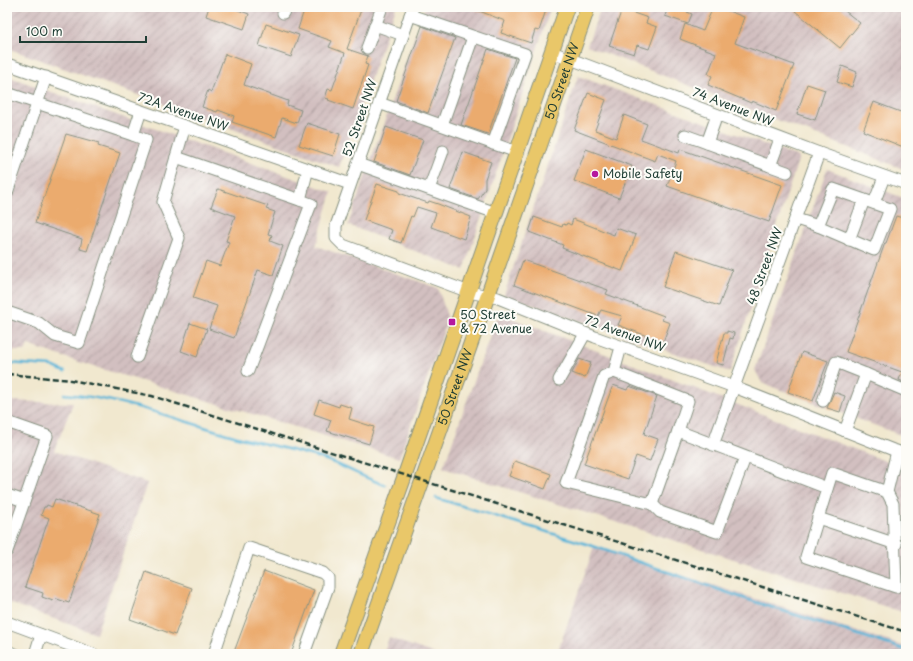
<svg xmlns="http://www.w3.org/2000/svg" width="913" height="661" font-family="'Playpen Sans',sans-serif">
	<style>
		.industrial { fill: url(#industrial-furrows) }
		.lines { fill: none; stroke-linecap: round; stroke-linejoin: round }
		.stream { stroke: #5bb6d9; stroke-width: 2.5 }
		.building { fill: #ebab6e }
		.minor-casing { stroke: #889282; stroke-width: 13 }
		.major-casing { stroke: #889282; stroke-width: 16 }
		.minor { stroke: #fff; stroke-width: 11 }
		.major { stroke: #e9c769; stroke-width: 14 }
		.rail { stroke: #1f3d34; stroke-width: 2.5; stroke-dasharray: 6 3; stroke-linecap: butt }
		.poi-dot { fill: #b5179e; stroke: #fdfcf7; stroke-width: 1.5 }
		.labels { text-anchor: middle; stroke-width: 4; stroke-linejoin: round; paint-order: stroke }
		.street-label { font-size: 12px; fill: #1f3d34; stroke: #fdfcf7 }
		.poi-label { font-size: 12px; fill: #1f3d34; stroke: #fdfcf7; text-anchor: start }
	</style>
	<defs>
		<pattern id="industrial-furrows" width="10" height="10" patternUnits="userSpaceOnUse"><rect width="10" height="10" fill="#d2bfc0"/><path d="M-1 1l2-2M0 10L10 0M9 11l2-2" fill="none" stroke="#aa9c9d"/></pattern>
	</defs>
	<rect width="100%" height="100%" fill="#fdfcf7"/>
	<filter id="ink" filterUnits="userSpaceOnUse"><feTurbulence type="fractalNoise" baseFrequency=".025" numOctaves="2"/><feDisplacementMap in="SourceGraphic" scale="8" xChannelSelector="R" yChannelSelector="G"/><feConvolveMatrix kernelMatrix="1 2 1 2 8 2 1 2 1" color-interpolation-filters="sRGB"/></filter>
	<filter id="wash" filterUnits="userSpaceOnUse"><feTurbulence type="fractalNoise" baseFrequency=".012" numOctaves="4" result="noise"/><feDisplacementMap in="SourceGraphic" scale="16" xChannelSelector="R" yChannelSelector="G"/><feGaussianBlur stdDeviation="0.9" result="paint"/><feColorMatrix in="noise" values="0 0 0 0 0 0 0 0 0 0 0 0 0 0 0 0 0 1.4 0 .05"/><feComposite in="paint" operator="in"/></filter>
	<g filter="url(#wash)">
		<rect width="100%" height="100%" fill="#f1e8cf"/>
		<!-- industrial -->
		<g class="industrial">
			<path d="M7 7H396L339 167 7 48Z"/>
			<path d="M425 7H551L464 270 348 225Z"/>
			<path d="M601 7H906V170L587 46Z"/>
			<path d="M7 76 332 192 316 246 438 288 448 319 399 458 85 364 28 345 25 351H7Z"/>
			<path d="M578 76 799 157 730 372 504 295Z"/>
			<path d="M827 169 906 199V437L762 383 755 370Z"/>
			<path d="M506 316 906 469V613L443 468 496 319Z"/>
			<path d="M7 401 73 403 54 451 147 483 96 634 7 602Z"/>
			<path d="M594 547 906 647V654H557Z"/>
			<path d="M389 638 435 654H383Z"/>
		</g>
		<g class="lines">
			<!-- stream -->
			<g class="stream">
				<path d="M7 363 52 366 65 372"/>
				<path d="M64 394C125 398 182 422 241 438 268 445 296 450 323 459 345 466 364 478 385 485"/>
				<path d="M436 498 590 545 746 599 906 650"/>
			</g>
		</g>
		<g id="blocks">
			<!-- building -->
			<g class="building">
				<path d="M209 7H230L249 14 244 29 206 16Z"/>
				<path d="M305 7H362L347 49 368 56 365 64 368 65 353 109 328 100 329 99 325 98 328 89 332 90 345 53 329 47 332 41 298 29Z"/>
				<path d="M469 7H547L539 31 535 30 531 43 501 33 505 21Z"/>
				<path d="M668 7H689L687 12 692 14 688 24 665 16Z"/>
				<path d="M713 7H718L744 17 735 43 794 65 776 111 752 101 751 103 708 85 712 76 708 74 716 53 680 39 685 24 703 31Z"/>
				<path d="M798 7H840L860 23 840 48 795 11Z"/>
				<path d="M622 9 648 18 646 23 657 27 649 49 637 45 634 54 609 46Z"/>
				<path d="M266 24 299 35 291 57 259 46Z"/>
				<path d="M422 26 455 38 428 113 396 101Z"/>
				<path d="M488 49 515 58 488 134 461 125Z"/>
				<path d="M225 54 251 64 244 85 288 101 287 105 301 110 297 123 282 118 276 137 232 122 234 116 218 110 217 112 202 107 208 90 211 92Z"/>
				<path d="M842 66 857 72 852 87 837 82Z"/>
				<path d="M807 84 825 90 815 120 797 114Z"/>
				<path d="M588 93 606 100 595 130 616 138 624 115 647 124 641 139 679 153 680 149 782 185 769 222 667 186 676 161 658 154 655 161 574 130Z"/>
				<path d="M874 102 906 114V148L863 131Z"/>
				<path d="M307 123 340 134 333 156 299 145Z"/>
				<path d="M386 127 423 140 410 175 374 162Z"/>
				<path d="M66 134 99 143 98 146 120 153 87 251 80 249 82 239 35 223Z"/>
				<path d="M586 149 632 166 619 198 574 181Z"/>
				<path d="M463 152 491 162 485 179V189L478 199 450 189Z"/>
				<path d="M377 184 399 191V193L428 203 429 201 438 204 471 217 464 239 431 227 436 213 417 207 413 217 411 216 401 243 389 239 392 230 364 220Z"/>
				<path d="M218 189 268 206 266 209 275 212 268 234 272 235 270 241 283 246 273 275 258 270 234 338 209 329 217 306 193 298 206 261 220 266 229 242 226 241 235 216 211 207Z"/>
				<path d="M896 216 906 219V383L899 380 902 372 846 352 885 243H886Z"/>
				<path d="M534 217 562 227 563 224 566 225 567 223 571 225 573 219 614 235 616 228 636 235 622 271 562 248 563 245 529 232Z"/>
				<path d="M676 251 732 270 719 306 663 287Z"/>
				<path d="M523 260 608 290 606 294 664 316 662 320 670 323 663 342 618 325 622 316 601 310 598 316 514 285Z"/>
				<path d="M190 323 207 329 197 357 181 351Z"/>
				<path d="M727 331 734 333 733 339 730 338 723 365 716 363 724 333H727Z"/>
				<path d="M802 352 828 361 813 401 788 392Z"/>
				<path d="M579 359 591 363 585 378 572 373Z"/>
				<path d="M613 385 627 390 629 386 657 396 644 434 658 439 650 461 636 456 628 479 584 464Z"/>
				<path d="M834 392 845 396 840 412 827 408Z"/>
				<path d="M319 400 339 407 340 404 352 408 349 419 374 427 369 444 327 431 331 420 314 414Z"/>
				<path d="M515 461 551 474 545 489 509 476Z"/>
				<path d="M55 499 100 514 69 603 54 598 53 601 42 597 43 593 25 587 49 518 41 515 44 507H46L47 505 52 507Z"/>
				<path d="M264 571 314 590 291 654H240L234 652Z"/>
				<path d="M146 572 192 588 175 635 130 619Z"/>
			</g>
		</g>
	</g>
	<g filter="url(#ink)">
		<use href="#blocks" fill-opacity="0" stroke="#889282" stroke-width="1"/>
		<g class="lines">
			<!-- minor casing -->
			<g class="minor-casing">
				<g id="minor">
					<path d="M413 7 336 226V238L343 245 469 292 498 298 595 337 734 387 906 455"/>
					<path d="M283 13 286 7"/>
					<path d="M410 15 525 54 493 144"/>
					<path d="M375 25 403 35"/>
					<path d="M367 48 382 7"/>
					<path d="M552 52 819 153 906 184"/>
					<path d="M7 64 350 184"/>
					<path d="M7 93 133 135 141 111"/>
					<path d="M379 103 517 152"/>
					<path d="M442 125 473 37"/>
					<path d="M685 135 787 172"/>
					<path d="M707 143 717 115"/>
					<path d="M176 157 300 200 308 169"/>
					<path d="M358 164 496 213"/>
					<path d="M770 166 780 139"/>
					<path d="M429 189 443 151"/>
					<path d="M833 189 890 209 874 250 818 226Z"/>
					<path d="M7 193 46 77"/>
					<path d="M874 203 884 177"/>
					<path d="M796 219 818 226"/>
					<path d="M849 240 864 200"/>
					<path d="M7 312 39 323 55 336 79 343 146 140 133 135"/>
					<path d="M621 347 614 372 604 376 566 483 652 504 678 431 827 488"/>
					<path d="M137 357 179 238 163 202 185 126"/>
					<path d="M248 371 311 204 300 200"/>
					<path d="M614 372 688 401 678 431"/>
					<path d="M559 380 585 334"/>
					<path d="M823 401 836 362 866 374"/>
					<path d="M7 422 47 436 7 551"/>
					<path d="M845 431 866 374 906 391"/>
					<path d="M713 445 819 153"/>
					<path d="M887 492 832 473 806 557 896 587 893 504 887 492 897 451"/>
					<path d="M7 495 24 501"/>
					<path d="M652 504 660 512 717 532 745 458"/>
					<path d="M818 518 896 544"/>
					<path d="M7 622 93 654"/>
					<path d="M7 651 15 654"/>
					<path d="M35 654 41 635"/>
					<path d="M214 654 249 548 323 573 328 578V587L304 654"/>
				</g>
			</g>
			<!-- major casing -->
			<g class="major-casing">
				<g id="major">
					<path d="M341 654 405 475 567 7"/>
					<path id="s1" d="M361 654 488 295 588 7"/>
				</g>
			</g>
			<!-- minor -->
			<use href="#minor" class="minor"/>
			<!-- major -->
			<use href="#major" class="major"/>
			<!-- rail -->
			<path class="rail" d="M7 374 71 380 152 396 906 632"/>
		</g>
	</g>
	<!-- markers -->
	<g class="poi-dot">
		<circle cx="595" cy="174" r="4"/>
		<rect x="448" y="318" width="8" height="8" rx="2"/>
	</g>
	<g class="labels">
		<!-- street labels -->
		<g class="street-label">
			<text dy="4" stroke="none"><textPath href="#s1" startOffset="607">50 Street NW</textPath></text>
			<text transform="translate(733 107) rotate(21)" y="4">74 Avenue NW</text>
			<text transform="translate(183 112) rotate(19)" y="4">72A Avenue NW</text>
			<text transform="translate(360 118) rotate(-71)" y="4">52 Street NW</text>
			<text transform="translate(765 266) rotate(-70)" y="4">48 Street NW</text>
			<text transform="translate(625 334) rotate(20)" y="4">72 Avenue NW</text>
			<text dy="4" stroke="none"><textPath href="#s1" startOffset="283">50 Street NW</textPath></text>
		</g>
		<!-- poi labels -->
		<g class="poi-label">
			<text x="603" y="178">Mobile Safety</text>
			<text x="460" y="319">50 Street<tspan x="460" dy="14">&amp; 72 Avenue</tspan></text>
		</g>
	</g>
	<!-- margin -->
	<rect width="913" height="661" fill="none" stroke="#fdfcf7" stroke-width="24"/>
	<!-- scale -->
	<path d="M20 36v6h126v-6" fill="none" stroke="#1f3d34" stroke-width="2"/>
	<text x="26" y="36" font-size="12" fill="#1f3d34" stroke="#fdfcf7" stroke-width="3" paint-order="stroke">100 m</text>
</svg>
